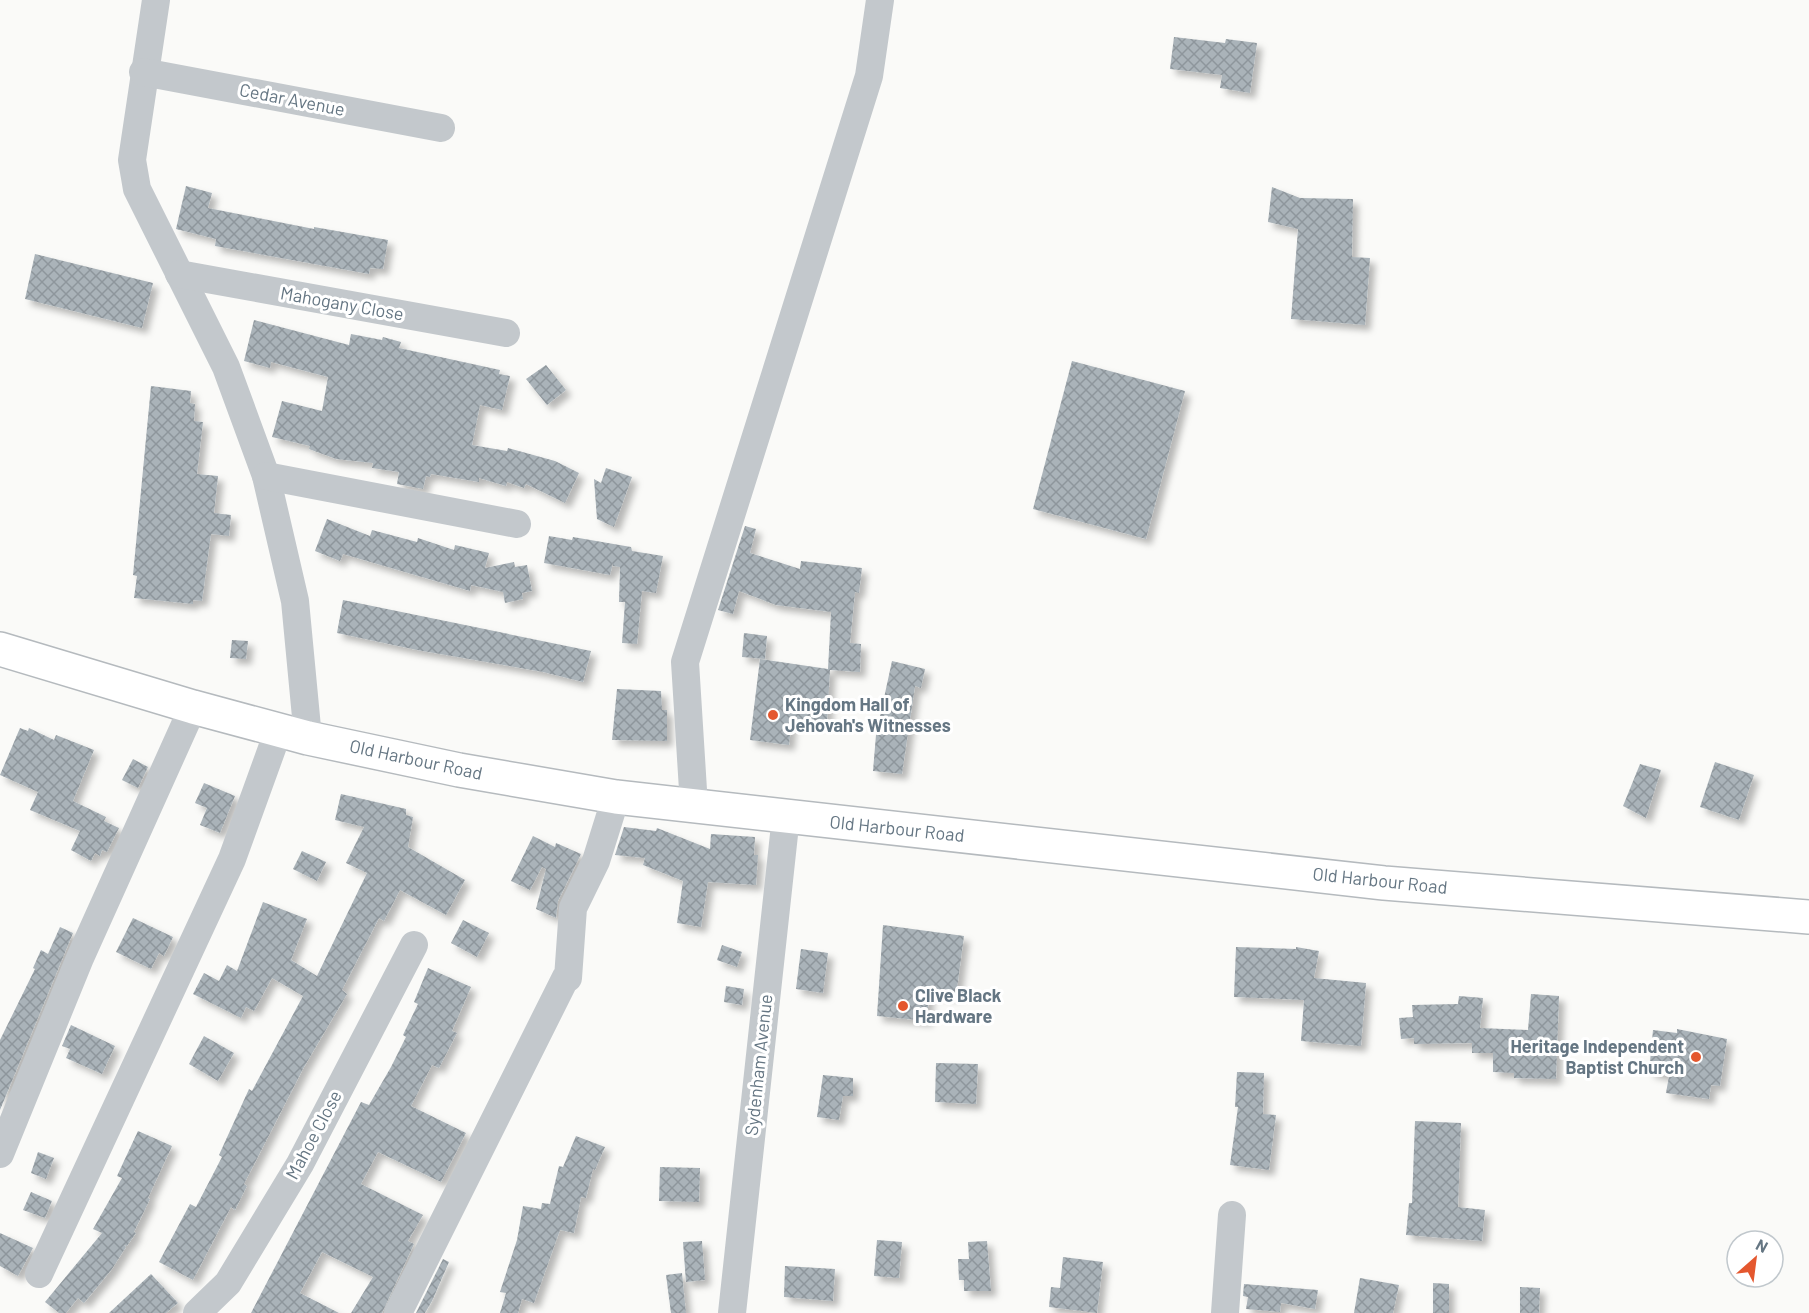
<svg xmlns="http://www.w3.org/2000/svg" width="1809" height="1313" font-family="Barlow,sans-serif">
	<style>
		.building { fill: url(#building-cross-hatch); filter: url(#shadow) }
		.lines { fill: none; stroke-linecap: round; stroke-linejoin: round }
		.major-casing { stroke: #b5babe; stroke-width: 36 }
		.minor { stroke: #c3c8cc; stroke-width: 28 }
		.major { stroke: #fff; stroke-width: 33 }
		.poi-dot { fill: #e4572e; stroke: #fff; stroke-width: 2 }
		.labels { text-anchor: middle; stroke-width: 6; stroke-linejoin: round; paint-order: stroke }
		.street-label { font-size: 18px; fill: #657683; stroke: #fff }
		.poi-label { font-size: 18px; font-weight: bold; fill: #657683; stroke: #fff; text-anchor: start }
	</style>
	<defs>
		<pattern id="building-cross-hatch" width="8" height="8" patternUnits="userSpaceOnUse" patternTransform="scale(1.5)"><rect width="8" height="8" fill="#aab3b9"/><path d="M0 0l8 8M0 8l8-8" fill="none" stroke="#8e969c"/></pattern>
		<filter id="shadow"><feDropShadow dx="5.5" dy="5.5" stdDeviation="3" flood-color="#0004"/></filter>
	</defs>
	<rect width="100%" height="100%" fill="#fafaf8"/>
	<!-- building -->
	<g class="building">
		<path d="M1174 37 1225 43 1226 39 1257 43 1250 93 1220 88 1222 75 1170 69Z"/>
		<path d="M186 186 212 193 208 208 314 229V227L388 240 383 269 370 268 369 274 215 246 216 239 176 229Z"/>
		<path d="M1272 187 1300 198 1353 199 1352 257 1370 258 1365 325 1291 319 1298 229 1268 222Z"/>
		<path d="M35 254 153 283 142 328 25 299Z"/>
		<path d="M254 320 349 345 351 334 382 340 383 337 401 342 399 348 500 370 499 374 510 376 502 410 480 405 472 445 507 451 508 448 555 461 579 473 565 503 526 484 524 488 507 482 506 486 479 478V482L431 474 430 477 426 476 423 489 397 484 399 472 372 468 373 463 336 459 309 449 310 446 272 437 282 401 322 411 328 377 271 362 270 368 244 361Z"/>
		<path d="M1072 361 1185 391 1146 539 1033 509Z"/>
		<path d="M546 365 566 390 547 405 526 379Z"/>
		<path d="M151 386 191 391 190 403 195 404 194 421 203 422 197 474 218 476 214 513 231 515 229 536 211 534 202 601 193 600V604L134 598 137 576 133 575Z"/>
		<path d="M606 468 632 477 614 527 597 519 594 479 601 483Z"/>
		<path d="M327 519 370 536 372 530 417 542 418 538 454 550 455 545 489 553 485 568 514 562 515 567 527 565 532 591 522 593 523 599 505 603 503 592 471 585 470 591 343 554 340 561 315 551Z"/>
		<path d="M745 526 756 529 750 553 800 569 801 561 862 568 859 593 855 592 850 643 861 644 860 672 830 670 827 723 792 719 789 745 750 740 760 659 828 669 831 612 776 605 739 591 733 614 718 610Z"/>
		<path d="M549 536 572 540 573 537 631 547 632 551 663 556 656 593 642 591 637 644 622 643 625 602H619L620 567 613 566V563L610 575 544 563Z"/>
		<path d="M343 600 591 651 583 682 543 672 417 650 337 633Z"/>
		<path d="M744 633 767 636 765 659 742 657Z"/>
		<path d="M232 640 248 641 246 659 230 658Z"/>
		<path d="M892 661 925 669 921 688 915 686 902 774 873 771 876 735Z"/>
		<path d="M617 689 661 691 662 710H667V741L612 740Z"/>
		<path d="M20 728 28 731 29 728 54 740 56 735 94 750 73 801 106 817 104 821 119 828 107 852 102 850 100 856 95 853 91 861 71 850 80 831 30 810 38 792 0 775Z"/>
		<path d="M133 759 148 767 138 788 122 780Z"/>
		<path d="M1715 762 1754 775 1739 820 1700 807Z"/>
		<path d="M1640 764 1661 770 1646 818 1623 806Z"/>
		<path d="M204 783 235 796 220 833 200 825 207 808 195 803Z"/>
		<path d="M341 794 406 809V815L413 817 408 847 465 880 446 915 400 890 384 921 379 918 342 990 347 994 304 1067 244 1184 247 1186 235 1210 231 1207 193 1280 159 1262 190 1204 196 1207 222 1157 219 1155 249 1089 252 1091 303 996 272 978 254 1011 246 1007 241 1018 193 994 204 973 219 981 227 965 237 971 263 902 307 919 291 960 317 976 367 873 346 863 364 827 335 820Z"/>
		<path d="M624 827 656 831 657 828 710 849 711 834 755 837 754 855H758L756 885 708 882 701 927 677 923 683 881 643 865 645 858 615 855Z"/>
		<path d="M533 836 555 847 556 843 581 854 558 901 556 918 536 909 546 869 542 867 530 890 511 881Z"/>
		<path d="M302 851 326 862 317 881 293 869Z"/>
		<path d="M133 918 173 937 164 956 159 953 151 969 116 952Z"/>
		<path d="M463 920 489 933 477 957 451 943Z"/>
		<path d="M883 925 964 936 956 996 929 993 927 1021 877 1016Z"/>
		<path d="M60 927 73 933 0 1110V1040L35 969 33 968 41 950 48 954Z"/>
		<path d="M722 945 742 952 737 967 717 960Z"/>
		<path d="M1236 947 1296 949V947L1319 951 1314 978 1366 983 1361 1046 1301 1041 1304 1000 1234 997Z"/>
		<path d="M801 949 828 953 823 993 796 989Z"/>
		<path d="M428 968 471 987 452 1031 457 1033 439 1068 432 1065 411 1106 466 1133 441 1182 378 1152 361 1184 423 1215 408 1241 414 1244 382 1313H351L373 1277 322 1252 300 1293 339 1313H251L361 1102 369 1105 391 1067 406 1037 403 1035 418 1004 414 1002Z"/>
		<path d="M726 986 744 989 742 1005 724 1002Z"/>
		<path d="M1531 994 1559 996 1556 1079 1514 1078V1073L1493 1072V1053H1472V1043L1414 1044V1038L1401 1039 1399 1018 1413 1017 1412 1005 1458 1004 1459 996 1483 998 1480 1028 1528 1030Z"/>
		<path d="M71 1025 115 1046 102 1074 66 1058 70 1049 62 1046Z"/>
		<path d="M1677 1029 1727 1039 1720 1086 1711 1085 1709 1099 1666 1093 1669 1076 1649 1072 1653 1030 1677 1033Z"/>
		<path d="M204 1036 234 1053 218 1081 189 1064Z"/>
		<path d="M936 1063 978 1064 976 1104 935 1102Z"/>
		<path d="M1237 1072 1264 1073 1263 1114 1276 1115 1269 1170 1230 1165 1238 1107H1235Z"/>
		<path d="M823 1075 853 1078V1096H843L839 1120 817 1117Z"/>
		<path d="M1415 1121 1461 1123 1458 1207 1485 1210 1482 1241 1406 1235 1409 1203H1412Z"/>
		<path d="M138 1131 172 1146 148 1198 150 1199 134 1232 136 1233 127 1246 124 1245 126 1247 112 1269 84 1303 78 1298 66 1313H59L45 1302 102 1233 93 1229 122 1178 117 1176Z"/>
		<path d="M576 1136 605 1147 595 1170 593 1169 586 1198 581 1197 574 1233 560 1230 534 1303 522 1299 518 1313H500L506 1293 500 1292 517 1240 523 1206 541 1209 542 1203 550 1204 559 1166 563 1167Z"/>
		<path d="M38 1152 54 1158 46 1179 31 1173Z"/>
		<path d="M660 1167 700 1168 699 1202 659 1201Z"/>
		<path d="M31 1192 52 1201 45 1218 23 1210Z"/>
		<path d="M0 1233 33 1248 18 1276 0 1266Z"/>
		<path d="M877 1240 902 1242 899 1278 874 1276Z"/>
		<path d="M702 1241 705 1280 686 1282 683 1242Z"/>
		<path d="M987 1241 991 1291H964V1280H959L958 1259H969L968 1242Z"/>
		<path d="M1063 1257 1103 1262 1097 1313 1049 1307 1051 1287 1060 1288Z"/>
		<path d="M443 1259 449 1262 432 1301 425 1313H416Z"/>
		<path d="M785 1266 835 1269 833 1301 784 1297Z"/>
		<path d="M682 1273 686 1313H671L666 1275Z"/>
		<path d="M151 1274 178 1303 166 1313H109Z"/>
		<path d="M1360 1278 1399 1285 1393 1313H1354Z"/>
		<path d="M1433 1283 1449 1284V1313H1433Z"/>
		<path d="M1244 1284 1318 1290 1315 1309 1281 1303 1280 1312 1246 1309 1248 1297 1243 1296Z"/>
		<path d="M1520 1287 1540 1288 1539 1313H1520Z"/>
	</g>
	<g class="lines">
		<!-- major casing -->
		<g class="major-casing">
			<path id="major" d="M0 649 193 707 308 738 459 770 616 797 1384 883 1809 917"/>
		</g>
		<!-- minor -->
		<g class="minor">
			<path d="M156 0 132 160 137 189 226 367 266 476 295 601 308 738"/>
			<path d="M143 72 441 128"/>
			<path d="M179 274 506 333"/>
			<path d="M266 476 517 524"/>
			<path d="M694 806 685 662 869 76 880 0"/>
			<path d="M0 1154 80 958 193 707"/>
			<path d="M39 1274 232 859 279 729"/>
			<path d="M197 1313 228 1283 300 1164 414 945"/>
			<path d="M398 1313 566 977 568 978 573 908 596 861 616 797"/>
			<path d="M732 1313 786 816"/>
			<path d="M1225 1313 1232 1215"/>
		</g>
		<!-- major -->
		<use href="#major" class="major"/>
	</g>
	<!-- markers -->
	<g class="poi-dot">
		<circle cx="773" cy="715" r="6"/>
		<circle cx="903" cy="1006" r="6"/>
		<circle cx="1696" cy="1057" r="6"/>
	</g>
	<g class="labels">
		<!-- street labels -->
		<g class="street-label">
			<text transform="translate(292 100) rotate(11)" y="6">Cedar Avenue</text>
			<text transform="translate(342 304) rotate(10)" y="6">Mahogany Close</text>
			<text transform="translate(416 760) rotate(12)" y="6">Old Harbour Road</text>
			<text transform="translate(897 829) rotate(6)" y="6">Old Harbour Road</text>
			<text transform="translate(1380 881) rotate(6)" y="6">Old Harbour Road</text>
			<text transform="translate(759 1065) rotate(-84)" y="6">Sydenham Avenue</text>
			<text transform="translate(314 1135) rotate(-62)" y="6">Mahoe Close</text>
		</g>
		<!-- poi labels -->
		<g class="poi-label">
			<text x="785" y="711">Kingdom Hall of<tspan x="785" dy="21">Jehovah's Witnesses</tspan></text>
			<text x="915" y="1002">Clive Black<tspan x="915" dy="21">Hardware</tspan></text>
			<text x="1684" y="1053" text-anchor="end">Heritage Independent<tspan x="1684" dy="21">Baptist Church</tspan></text>
		</g>
	</g>
	<!-- north arrow -->
	<g transform="translate(1755 1259) rotate(28)"><circle r="28" fill="#ffffff" stroke="#c1c8cd" stroke-width="1.5"/>
	<path d="M0-4.5L10 22L0 15L-10 22Z" fill="#e4572e"/>
	<text y="-9" font-size="16" font-weight="bold" text-anchor="middle" fill="#657683">N</text>
	</g>
</svg>
